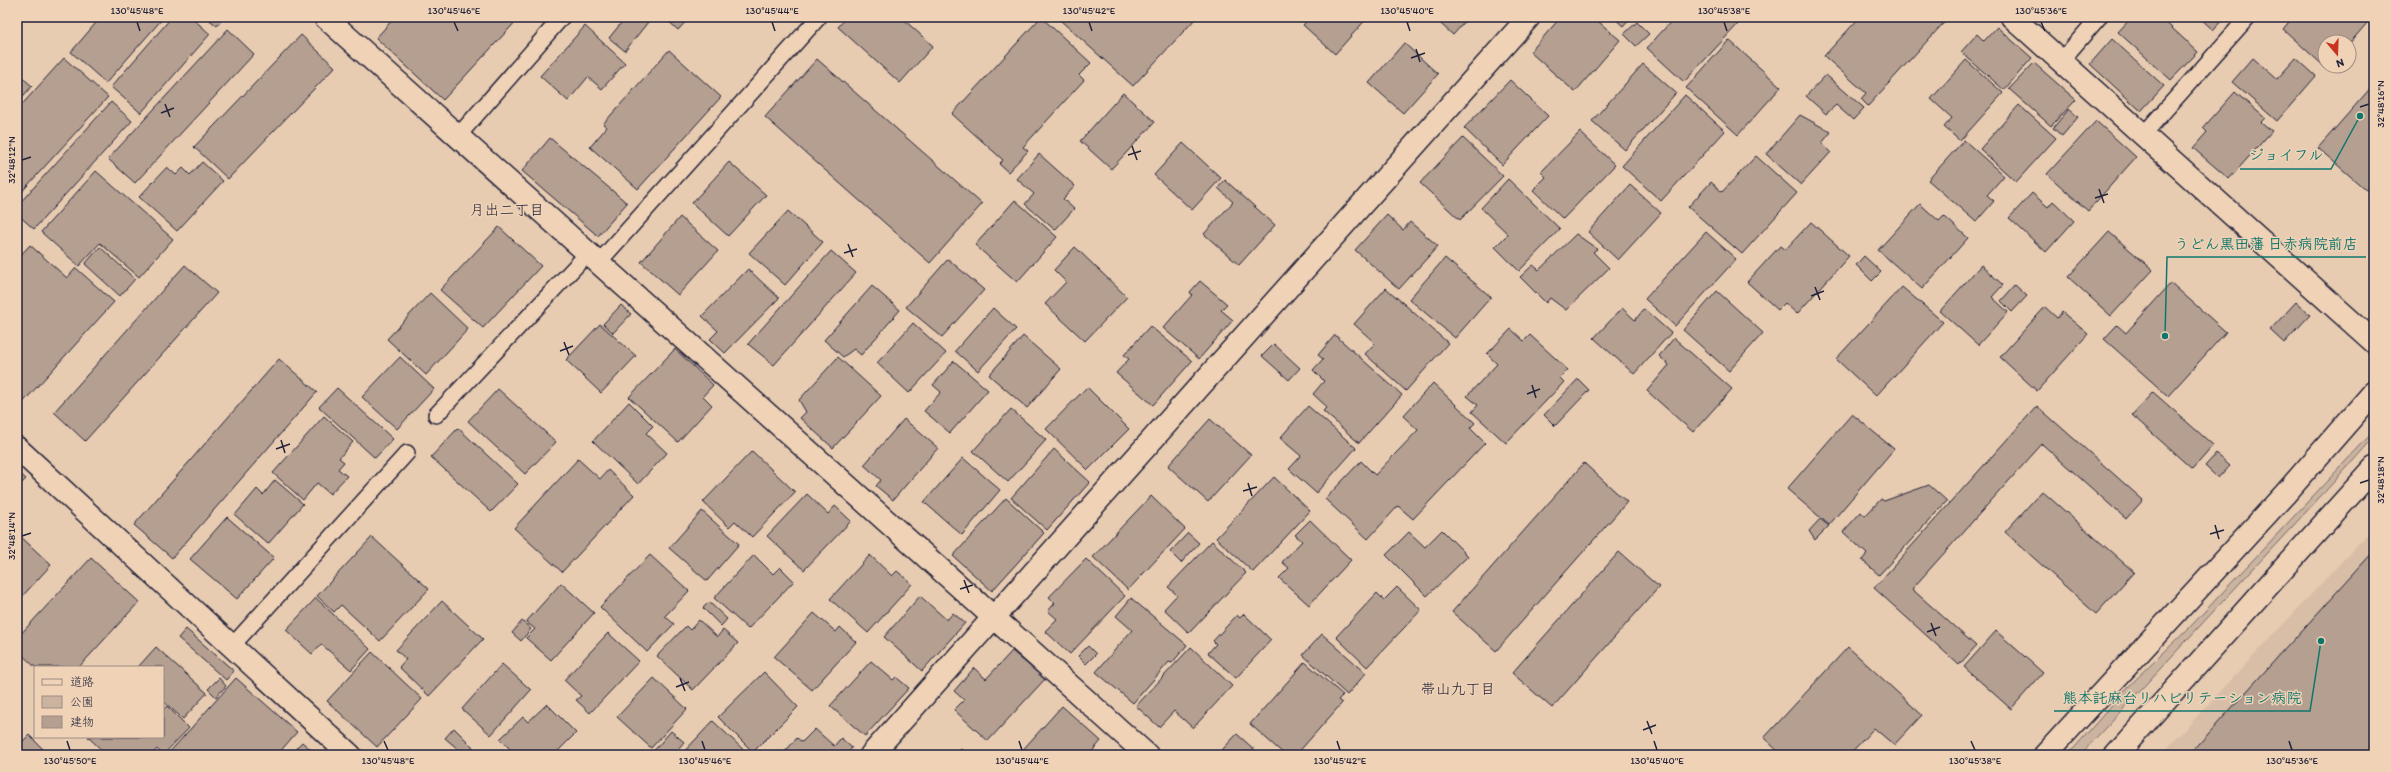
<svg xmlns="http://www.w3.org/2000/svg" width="2391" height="772" font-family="Itim,'Klee One',sans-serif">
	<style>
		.built { fill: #d8bea7 }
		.green { fill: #cab39f; stroke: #766a6d }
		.building { fill: #b49f91; stroke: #22223b }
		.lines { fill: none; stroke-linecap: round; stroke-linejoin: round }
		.lane-casing { stroke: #22223b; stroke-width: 18 }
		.street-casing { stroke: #22223b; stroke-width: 25 }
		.secondary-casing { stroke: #22223b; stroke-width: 25 }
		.lane { stroke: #f0d3b6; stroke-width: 15 }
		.street { stroke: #f0d3b6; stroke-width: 22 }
		.secondary { stroke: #f0d3b6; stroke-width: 22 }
		.ticks { fill: none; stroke: #22223b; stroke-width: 1.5 }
		.labels { text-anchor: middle; stroke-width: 3; stroke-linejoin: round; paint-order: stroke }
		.neighbourhood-label { font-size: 15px; fill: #22223b; stroke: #f0d3b6 }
		.leader { fill: none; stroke: #0f766e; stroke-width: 1.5 }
		.callout-dot { fill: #0f766e; stroke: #f0d3b6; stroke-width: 1.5 }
		.callout-label { font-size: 15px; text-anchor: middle; font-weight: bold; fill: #0f766e; stroke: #f0d3b6; stroke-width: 3; stroke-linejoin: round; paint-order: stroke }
		.neatline { fill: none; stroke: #22223b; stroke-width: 1.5 }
		.ticks-label { font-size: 10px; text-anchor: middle; fill: #22223b }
	</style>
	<rect width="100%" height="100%" fill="#e8ccb1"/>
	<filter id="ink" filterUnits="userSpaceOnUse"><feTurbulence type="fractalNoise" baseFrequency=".025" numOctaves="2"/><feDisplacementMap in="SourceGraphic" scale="8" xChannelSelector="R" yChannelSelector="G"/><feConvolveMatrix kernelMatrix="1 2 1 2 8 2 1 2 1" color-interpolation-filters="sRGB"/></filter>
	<g filter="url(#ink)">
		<!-- built -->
		<path class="built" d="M2374 527V755H2161Z"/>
		<!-- green -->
		<path class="green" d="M2374 431V437L2345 470 2080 755H2068L2125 690 2190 627Z"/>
		<!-- building -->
		<g class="building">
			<path d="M101 17H164L106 83 71 52Z"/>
			<path d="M172 17H191L210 34 141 113 111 87Z"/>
			<path d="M206 17H224L217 26Z"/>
			<path d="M395 17H520L443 100 376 38Z"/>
			<path d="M626 17H642L648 22 625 51 609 38Z"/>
			<path d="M664 17H690L678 30Z"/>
			<path d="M847 17H901L933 46 900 83 838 27Z"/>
			<path d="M1041 17 1091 63 1079 75 1084 80 1023 147 1028 151 1008 172 999 164 1003 160 952 114Z"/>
			<path d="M1062 17H1197L1133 86 1060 20Z"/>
			<path d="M1310 17H1368L1335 54 1303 25Z"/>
			<path d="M1433 17H1469L1453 35Z"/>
			<path d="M1561 17H1593L1620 40 1575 92 1530 52Z"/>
			<path d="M1613 17H1631L1623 26Z"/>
			<path d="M1675 17H1733L1739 23 1684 82 1647 48Z"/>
			<path d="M1860 17H1949L1868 106 1861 99 1866 93 1824 56Z"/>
			<path d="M2132 17H2160L2198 52 2171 80 2118 32Z"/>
			<path d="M2199 17H2225L2213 30Z"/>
			<path d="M2293 17H2361L2367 23 2349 44V42H2325V66H2329L2327 69 2283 29Z"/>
			<path d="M1637 22 1649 34 1636 46 1624 34Z"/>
			<path d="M585 26 625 63 602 89 588 77 568 101 540 76Z"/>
			<path d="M1997 27 2032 58 2004 90 1961 52 1977 34 1984 41Z"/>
			<path d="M228 29 254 54 135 183 108 159Z"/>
			<path d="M301 35 335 67 228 179 194 147Z"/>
			<path d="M2112 39 2164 86 2141 111 2090 64Z"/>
			<path d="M1729 40 1781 87 1738 135 1686 88Z"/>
			<path d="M1404 43 1438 74 1403 113 1369 83Z"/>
			<path d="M669 50 721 97 638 189 590 147 607 127 603 124Z"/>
			<path d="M64 58 108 97 17 197V110Z"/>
			<path d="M2253 58 2277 79 2296 58 2316 76 2277 121 2232 82Z"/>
			<path d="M817 59 982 204 930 263 765 117Z"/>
			<path d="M1966 60 2003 93 1960 141 1944 127 1952 118 1931 99Z"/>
			<path d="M2034 63 2076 100 2051 126 2009 89Z"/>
			<path d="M1643 64 1676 93 1625 150 1592 121Z"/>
			<path d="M17 73 32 86 17 103Z"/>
			<path d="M1826 75 1864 108 1853 120 1836 105 1826 114 1806 96Z"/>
			<path d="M1510 80 1548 116 1502 165 1464 128Z"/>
			<path d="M2374 84V197L2318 148Z"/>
			<path d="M2235 92 2265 118 2261 122 2272 131 2229 179 2193 148 2207 132 2203 128Z"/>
			<path d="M1123 93 1155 122 1111 169 1080 141Z"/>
			<path d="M1685 95 1725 131 1661 201 1622 166Z"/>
			<path d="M111 102 132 121 34 229 17 214V206Z"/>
			<path d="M2019 105 2056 138 2016 182 1980 149Z"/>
			<path d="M2069 109 2078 117 2062 136 2053 128Z"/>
			<path d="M1800 115 1831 132 1822 143 1831 152 1801 185 1766 154Z"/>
			<path d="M2096 121 2136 157 2088 211 2047 174Z"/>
			<path d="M1580 132 1615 165 1563 219 1533 190 1546 177 1541 172Z"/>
			<path d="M550 138 627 203 598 236 522 171Z"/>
			<path d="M1463 138 1503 176 1460 220 1420 183Z"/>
			<path d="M1964 140 2004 176 1987 195 1994 201 1976 222 1928 180Z"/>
			<path d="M1183 143 1221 178 1192 210 1154 175Z"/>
			<path d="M1039 154 1075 186 1063 199 1074 209 1055 230 1025 204 1034 194 1017 179Z"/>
			<path d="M1756 156 1797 193 1742 254 1688 207 1711 182 1722 192Z"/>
			<path d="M202 162 223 181 177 231 139 197 167 167 176 175 183 168 190 175Z"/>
			<path d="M729 162 766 195 728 236 692 203Z"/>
			<path d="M96 171 173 239 139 277 100 243 79 266 41 232Z"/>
			<path d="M1508 179 1560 229 1519 271 1495 247 1508 234 1481 208Z"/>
			<path d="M1225 180 1275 225 1239 265 1204 234 1233 202 1218 188Z"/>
			<path d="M1630 185 1661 213 1618 260 1588 232Z"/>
			<path d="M2032 193 2048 207 2053 201 2074 221 2046 252 2009 218Z"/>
			<path d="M1015 200 1057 237 1017 282 975 245Z"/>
			<path d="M1920 204 1939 221 1944 216 1968 238 1922 289 1878 250Z"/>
			<path d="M788 211 823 242 785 285 749 253Z"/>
			<path d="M1387 215 1403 230 1410 222 1438 246 1399 289 1355 250Z"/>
			<path d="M680 217 718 251 678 295 641 262Z"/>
			<path d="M1811 222 1849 256 1797 314 1785 303 1778 310 1747 282 1780 246 1785 250Z"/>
			<path d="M499 227 541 266 483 328 440 290Z"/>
			<path d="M1706 232 1736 259 1675 326 1645 299Z"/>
			<path d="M2109 232 2153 270 2111 316 2068 277Z"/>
			<path d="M1576 234 1597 249 1593 252 1609 268 1566 310 1550 298 1546 303 1520 277 1533 265 1539 270Z"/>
			<path d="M30 245 67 278 76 268 114 302 17 409V259Z"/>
			<path d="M100 247 135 279 120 296 85 264Z"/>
			<path d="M1075 247 1127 297 1085 341 1045 304 1066 282 1054 270Z"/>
			<path d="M831 251 856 273 774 365 748 344Z"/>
			<path d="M1864 256 1881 272 1872 281 1856 265Z"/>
			<path d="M1445 258 1491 297 1455 338 1409 299Z"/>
			<path d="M948 259 984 290 942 337 906 307Z"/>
			<path d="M185 265 217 293 85 441 54 412Z"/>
			<path d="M1981 265 2003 285 1992 297 2008 312 1978 345 1940 311Z"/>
			<path d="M748 269 779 298 725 353 710 339 718 331 702 316Z"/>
			<path d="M1200 281 1227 304 1221 310 1233 320 1199 359 1163 328 1192 295 1190 292Z"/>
			<path d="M2171 283 2226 332 2168 396 2104 339 2117 325 2126 333Z"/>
			<path d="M2015 285 2027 296 2012 312 2001 301Z"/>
			<path d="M872 286 900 310 861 355 854 349 843 357 824 340Z"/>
			<path d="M1902 287 1943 322 1876 396 1836 359Z"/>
			<path d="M1386 288 1448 343 1406 391 1365 354 1375 343 1354 324Z"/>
			<path d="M1717 291 1763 333 1729 371 1683 330Z"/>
			<path d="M430 293 468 329 426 375 387 339Z"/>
			<path d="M2296 302 2310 315 2284 343 2270 330Z"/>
			<path d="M621 305 631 314 613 333 603 324Z"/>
			<path d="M2045 307 2057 318 2062 312 2088 334 2037 391 2000 357Z"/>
			<path d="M993 308 1016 329 978 371 955 351Z"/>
			<path d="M1622 308 1635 320 1644 309 1671 333 1634 374 1594 338Z"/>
			<path d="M913 323 946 353 909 393 877 363Z"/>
			<path d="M600 324 636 356 601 393 566 360Z"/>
			<path d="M1150 326 1192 361 1153 405 1116 373 1129 359 1124 355Z"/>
			<path d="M1511 329 1524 341 1530 335 1568 370 1560 378 1564 382 1506 443 1472 412 1478 405 1467 396 1497 364 1487 354Z"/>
			<path d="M1335 335 1402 395 1359 443 1323 411 1327 407 1313 394 1324 381 1313 370 1323 359 1318 355Z"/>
			<path d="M1023 336 1061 369 1027 408 989 375Z"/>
			<path d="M1674 338 1732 389 1693 432 1647 391 1669 365 1659 356Z"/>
			<path d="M1274 344 1300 368 1289 380 1262 356Z"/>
			<path d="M675 349 713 385 703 396 712 405 678 442 629 397Z"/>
			<path d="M400 357 434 389 397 429 362 397Z"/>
			<path d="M838 357 881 396 833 448 800 418 806 412 799 400Z"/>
			<path d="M279 359 317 392 172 558 134 525Z"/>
			<path d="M954 361 988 390 950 433 924 411 941 392 933 385Z"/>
			<path d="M1578 379 1589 390 1555 426 1544 415Z"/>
			<path d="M1433 383 1475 423 1470 428 1485 443 1413 519 1398 506 1368 539 1325 499 1361 461 1375 475 1418 430 1403 416Z"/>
			<path d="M1087 387 1129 429 1088 470 1046 429Z"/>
			<path d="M337 388 393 439 375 458 319 407Z"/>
			<path d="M498 389 556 442 525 474 468 421Z"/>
			<path d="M2153 392 2213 445 2192 469 2132 415Z"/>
			<path d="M629 402 653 426 646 433 667 453 638 484 593 441Z"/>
			<path d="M1308 406 1356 448 1316 493 1289 469 1301 456 1280 438Z"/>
			<path d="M2037 406 2143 500 2126 519 2042 444 1912 589 1976 646 1959 665 1874 588Z"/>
			<path d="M1011 409 1046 440 1008 482 973 451Z"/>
			<path d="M1852 414 1894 449 1829 525 1787 489Z"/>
			<path d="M324 416 353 442 339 458 344 462 338 469 347 476 330 494 317 483 303 500 273 473Z"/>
			<path d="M904 419 938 448 893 500 876 486 881 480 864 465Z"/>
			<path d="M1210 419 1251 455 1208 502 1168 466Z"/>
			<path d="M458 428 518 484 491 512 431 457Z"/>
			<path d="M1054 449 1090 482 1047 530 1011 498Z"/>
			<path d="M752 451 795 492 752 537 735 521 729 527 703 502Z"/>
			<path d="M2216 454 2229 466 2218 478 2205 466Z"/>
			<path d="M963 458 1000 490 962 535 924 502Z"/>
			<path d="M578 459 600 479 608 470 634 495 562 572 514 528Z"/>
			<path d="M1584 463 1627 502 1496 651 1452 612Z"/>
			<path d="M17 471 26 479 17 488Z"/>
			<path d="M1274 477 1310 511 1253 572 1216 538Z"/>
			<path d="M275 480 303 504 268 544 235 515 257 489 263 495Z"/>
			<path d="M1929 485 1947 501 1879 575 1862 560 1867 554 1843 532 1861 512 1865 516 1881 499 1884 501Z"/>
			<path d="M2042 491 2134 572 2096 614 2005 532Z"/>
			<path d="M807 494 828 514 835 506 851 521 804 570 767 536Z"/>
			<path d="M1151 496 1185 529 1128 590 1093 557Z"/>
			<path d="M1006 498 1044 533 992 591 953 556Z"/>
			<path d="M702 511 739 544 707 581 669 548Z"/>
			<path d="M227 517 274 558 237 599 190 559Z"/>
			<path d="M1820 519 1829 526 1815 540 1809 531Z"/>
			<path d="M1310 520 1351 560 1309 605 1279 578 1289 568 1282 562 1302 541 1295 535Z"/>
			<path d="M1442 530 1468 556 1427 596 1386 555 1409 532 1425 547Z"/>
			<path d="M17 533 51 565 17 602Z"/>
			<path d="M1188 533 1199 543 1181 563 1170 552Z"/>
			<path d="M372 537 429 589 380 641 341 605 334 612 317 596Z"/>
			<path d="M1212 541 1246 573 1189 633 1164 609 1177 595 1168 587Z"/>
			<path d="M2374 551V755H2189Z"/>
			<path d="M1619 552 1659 587 1552 708 1512 673Z"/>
			<path d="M650 555 689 591 665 616 674 624 647 652 600 607Z"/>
			<path d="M754 555 773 574 780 567 794 581 748 629 714 598Z"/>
			<path d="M870 555 892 576 897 571 912 584 868 633 830 599Z"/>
			<path d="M91 558 139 602 79 667H35L17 650V638Z"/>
			<path d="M1086 559 1125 596 1070 654 1045 631 1057 619 1048 611 1055 603 1049 597Z"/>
			<path d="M561 583 594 613 551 660 526 638 535 629 526 622Z"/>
			<path d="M1397 587 1421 610 1367 667 1336 637 1377 593 1384 600Z"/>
			<path d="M920 596 947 620 953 613 965 623 922 671 884 637Z"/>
			<path d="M316 598 370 649 351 670 321 644 312 654 286 630Z"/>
			<path d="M1131 598 1187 645 1172 663 1169 662 1133 703 1096 672 1132 630 1116 616Z"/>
			<path d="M442 601 483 639 429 696 399 667 406 659 396 650Z"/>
			<path d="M709 602 727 619 721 626 703 608Z"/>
			<path d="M814 613 836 632 840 627 856 642 812 690 774 657Z"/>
			<path d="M1244 614 1271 640 1236 678 1208 653 1216 644 1213 641 1237 615 1240 618Z"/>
			<path d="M699 620 717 637 723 630 738 643 693 690 657 656 686 626 690 630Z"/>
			<path d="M522 621 531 629 521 641 512 633Z"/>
			<path d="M186 629 234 671 226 680 178 638Z"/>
			<path d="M1996 631 2043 673 2011 709 1964 667Z"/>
			<path d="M608 633 639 661 590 713 576 700 581 696 564 680Z"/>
			<path d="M1322 634 1366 673 1347 695 1303 655Z"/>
			<path d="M1088 646 1096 654 1086 664 1078 656Z"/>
			<path d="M156 647 207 693 183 719 163 701V667H138Z"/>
			<path d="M1191 647 1232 686 1193 728 1174 711 1159 727 1136 706Z"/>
			<path d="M1848 647 1922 715 1894 745 1874 728 1849 755H1782L1764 738Z"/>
			<path d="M1012 651 1045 679 988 741 954 710 964 700 954 691 974 668 986 679Z"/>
			<path d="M372 652 422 699 377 747 327 701Z"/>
			<path d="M871 661 893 680 896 677 909 688 865 736 830 706Z"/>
			<path d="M1305 662 1343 695 1338 700 1342 703 1296 755H1285L1250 724Z"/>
			<path d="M502 664 531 690 491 735 462 709Z"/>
			<path d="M764 672 798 707 753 752 718 717Z"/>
			<path d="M219 678 226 686 216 697 208 689Z"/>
			<path d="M236 678 297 732 277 755H167Z"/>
			<path d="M654 678 687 709 651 748 617 717Z"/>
			<path d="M547 704 576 733 554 755H516L500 739 523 717 528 722Z"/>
			<path d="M167 706 189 728 163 755 157 749 151 755H107L88 737H163V710Z"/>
			<path d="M1062 706 1101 741 1089 755H1018Z"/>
			<path d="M713 721 749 755H681Z"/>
			<path d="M454 728 473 747 465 755 445 738Z"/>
			<path d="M815 729 834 746 841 738 852 748 846 755H782L797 738 802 742Z"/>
			<path d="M671 731 684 742 673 755H655L652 753Z"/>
			<path d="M1237 734 1257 752 1261 755H1228L1222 750Z"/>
			<path d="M29 735 43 749 37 755H17V747Z"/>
			<path d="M302 742 317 755H289Z"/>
			<path d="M961 749 967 755H956Z"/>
		</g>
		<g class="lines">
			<!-- lane casing -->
			<g class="lane-casing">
				<g id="lane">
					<path d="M2061 61 2099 17"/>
					<path d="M2143 135 2248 17"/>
					<path d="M458 136 562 17"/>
					<path d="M599 262 819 17"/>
					<path d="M436 415 588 253"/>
					<path d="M232 646 407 453"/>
				</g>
			</g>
			<!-- street casing -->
			<g class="street-casing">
				<g id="street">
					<path d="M325 17 1147 755"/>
					<path d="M2012 17 2374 342"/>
					<path d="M17 448 350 755"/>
					<path d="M871 755 1529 17"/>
				</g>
			</g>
			<!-- secondary casing -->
			<g class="secondary-casing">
				<g id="secondary">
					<path d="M2045 755 2285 494 2374 392"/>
					<path d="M2116 755 2374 468"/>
				</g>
			</g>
			<!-- lane -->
			<use href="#lane" class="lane"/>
			<!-- street -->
			<use href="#street" class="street"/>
			<!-- secondary -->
			<use href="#secondary" class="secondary"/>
		</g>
	</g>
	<!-- ticks -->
	<path class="ticks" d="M137 22 140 31M454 22 458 31M772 22 775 31M1089 22 1092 31M1407 22 1410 31M1724 22 1727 31M2041 22 2045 31M1416 49 1420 62M1411 58 1425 53M165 104 170 117M2360 107 2369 104M161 113 174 108M1132 146 1137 160M1128 155 1141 151M22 160 31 157M2099 189 2104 203M2095 198 2108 194M848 244 853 257M844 253 857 249M1815 287 1820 300M1811 296 1824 291M564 342 569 355M560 351 573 346M1532 385 1536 398M1527 394 1540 389M281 440 285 453M276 449 290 444M1248 483 1252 496M2360 483 2369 480M1243 491 1257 487M2215 525 2219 539M2210 534 2224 530M22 536 31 533M964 580 969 593M960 589 973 585M1931 623 1936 636M1927 632 1940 627M680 678 685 691M676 687 689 682M1647 721 1652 734M1643 730 1656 725M67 741 70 750M384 741 388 750M702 741 705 750M1019 741 1022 750M1337 741 1340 750M1654 741 1657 750M1971 741 1975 750M2289 741 2292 750"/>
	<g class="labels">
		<!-- neighbourhood labels -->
		<g class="neighbourhood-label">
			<text x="507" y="215">月出二丁目</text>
			<text x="1458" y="694">帯山九丁目</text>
		</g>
	</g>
	<!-- callouts -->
	<path class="leader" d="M2360 116L2331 169H2240M2165 336L2167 257H2366M2321 641L2310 711H2054"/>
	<g class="callout-dot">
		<circle cx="2360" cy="116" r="4"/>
		<circle cx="2165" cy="336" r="4"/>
		<circle cx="2321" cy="641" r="4"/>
	</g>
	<g class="callout-label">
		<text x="2286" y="160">ジョイフル</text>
		<text x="2266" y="249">うどん黒田藩 日赤病院前店</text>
		<text x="2182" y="703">熊本託麻台リハビリテーション病院</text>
	</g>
	<!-- margin -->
	<rect width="2391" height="772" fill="none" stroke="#f0d3b6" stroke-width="44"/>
	<!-- legend -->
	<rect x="34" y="666" width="130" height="72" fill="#f0d3b6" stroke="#9e8c85"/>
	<rect x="42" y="679" width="20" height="6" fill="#f0d3b6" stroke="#9e8c85"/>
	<text x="70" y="686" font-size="12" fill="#22223b">道路</text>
	<rect x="42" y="696" width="20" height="12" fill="#cab39f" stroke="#9e8c85"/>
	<text x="70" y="706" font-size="12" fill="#22223b">公園</text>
	<rect x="42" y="716" width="20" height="12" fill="#b49f91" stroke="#9e8c85"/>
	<text x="70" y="726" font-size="12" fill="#22223b">建物</text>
	<!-- north arrow -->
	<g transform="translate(2337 54) rotate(161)"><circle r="19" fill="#f0d3b6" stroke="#9e8c85"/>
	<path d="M0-3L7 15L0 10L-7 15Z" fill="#c8321e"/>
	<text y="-6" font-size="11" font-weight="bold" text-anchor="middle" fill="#22223b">N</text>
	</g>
	<rect x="22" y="22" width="2347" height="728" class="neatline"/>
	<g class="ticks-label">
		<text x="137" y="14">130°45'48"E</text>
		<text x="454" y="14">130°45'46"E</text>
		<text x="772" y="14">130°45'44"E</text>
		<text x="1089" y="14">130°45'42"E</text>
		<text x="1407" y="14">130°45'40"E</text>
		<text x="1724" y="14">130°45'38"E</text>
		<text x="2041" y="14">130°45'36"E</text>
		<text transform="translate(2380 104) rotate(-90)" y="4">32°48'16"N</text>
		<text transform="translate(11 160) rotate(-90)" y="4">32°48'12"N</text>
		<text transform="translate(2380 480) rotate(-90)" y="4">32°48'18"N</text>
		<text transform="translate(11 536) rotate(-90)" y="4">32°48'14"N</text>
		<text x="70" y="764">130°45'50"E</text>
		<text x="388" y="764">130°45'48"E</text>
		<text x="705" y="764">130°45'46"E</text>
		<text x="1022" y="764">130°45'44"E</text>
		<text x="1340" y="764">130°45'42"E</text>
		<text x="1657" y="764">130°45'40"E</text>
		<text x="1975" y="764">130°45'38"E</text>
		<text x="2292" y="764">130°45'36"E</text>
	</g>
</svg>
